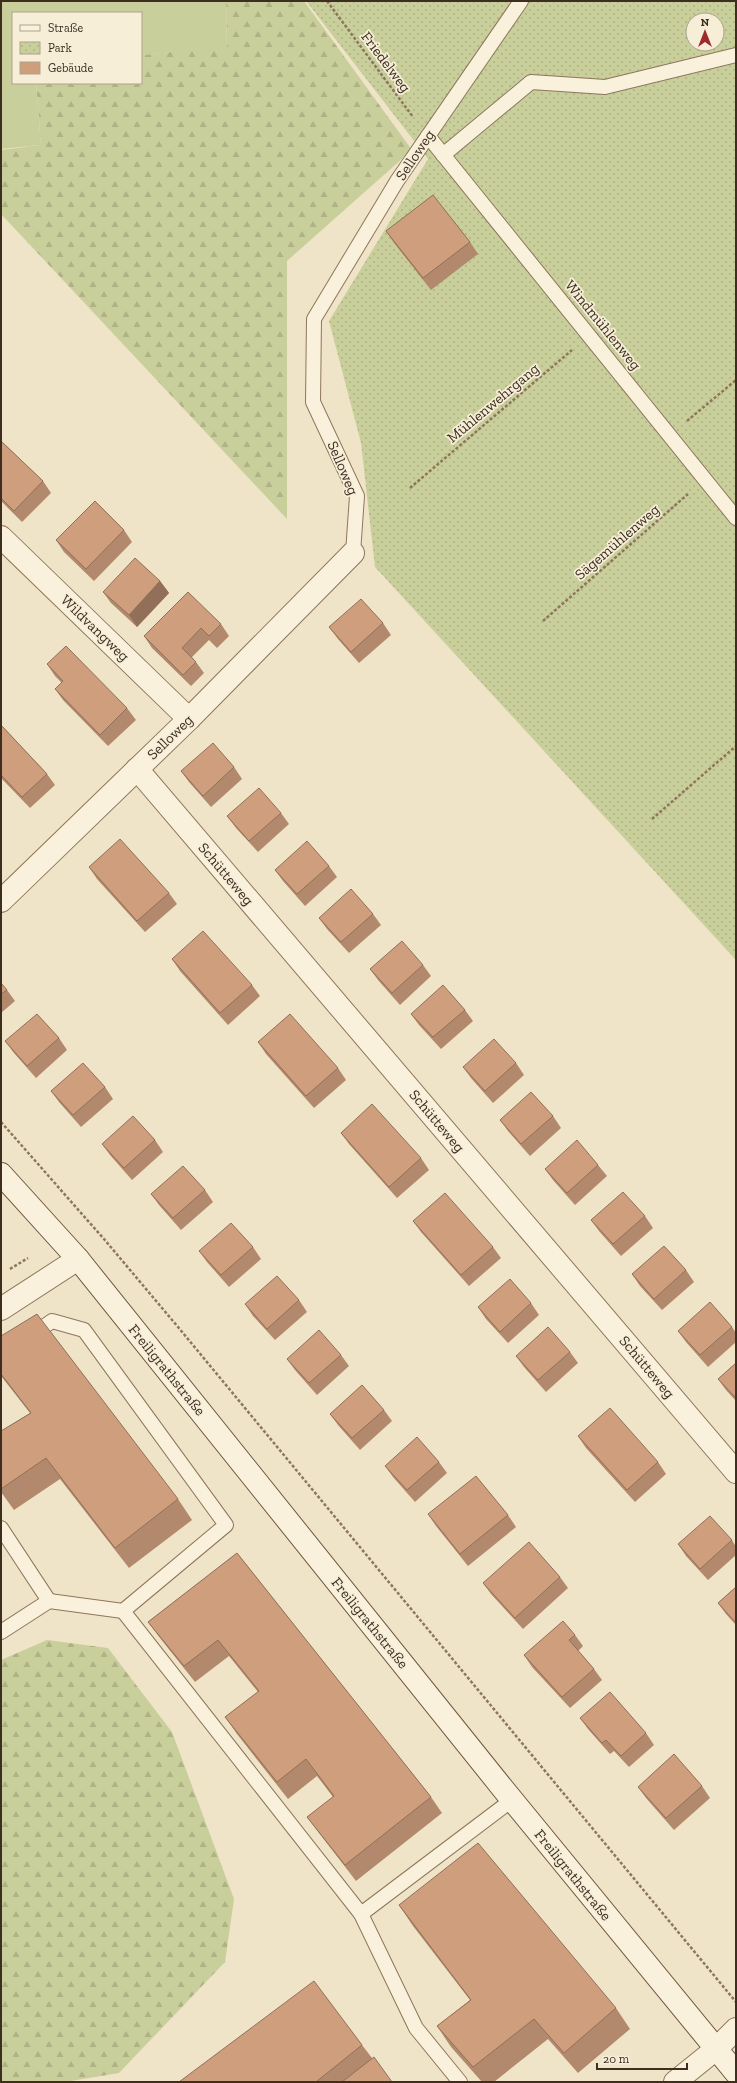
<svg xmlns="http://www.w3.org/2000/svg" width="737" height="2083" font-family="'Zilla Slab',serif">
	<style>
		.forest { fill: url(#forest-firs) }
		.park { fill: url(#park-dots); fill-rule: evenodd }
		.pitch { fill: #c9cf9b }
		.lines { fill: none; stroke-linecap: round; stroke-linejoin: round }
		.lane-casing { stroke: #8d765c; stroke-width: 16 }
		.street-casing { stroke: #8d765c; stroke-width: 24 }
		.secondary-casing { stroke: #6f573f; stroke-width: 24 }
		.path { stroke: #8d765c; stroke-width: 2.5; stroke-dasharray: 3 2; stroke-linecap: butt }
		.lane { stroke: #faf1dc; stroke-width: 14 }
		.street { stroke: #faf1dc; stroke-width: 22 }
		.secondary { stroke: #faf1dc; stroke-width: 22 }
		.wall { fill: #b2896c }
		.shaded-wall { fill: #916f58 }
		.building { fill: #cf9f7d; stroke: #916f58 }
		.labels { text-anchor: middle; stroke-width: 3.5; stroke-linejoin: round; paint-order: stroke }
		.street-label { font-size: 15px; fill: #3d2e20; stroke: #f7eed8 }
	</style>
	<defs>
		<pattern id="forest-firs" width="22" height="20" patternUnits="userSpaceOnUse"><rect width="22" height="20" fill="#c9cf9b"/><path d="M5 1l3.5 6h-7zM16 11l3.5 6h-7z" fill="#aeb285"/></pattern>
		<pattern id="park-dots" width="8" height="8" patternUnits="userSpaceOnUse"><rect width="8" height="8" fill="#c9cf9b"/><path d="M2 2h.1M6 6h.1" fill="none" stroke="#aeb285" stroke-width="1.8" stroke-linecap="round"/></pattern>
	</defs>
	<rect width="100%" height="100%" fill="#f0e4c8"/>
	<!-- forest -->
	<g class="forest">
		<path d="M226 1H304L412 150 287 261V519L1 214V150L41 145 36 83H141V55L227 46Z"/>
		<path d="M47 1640 108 1648 172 1732 234 1899 225 1962 119 2073 65 2082H1V1660Z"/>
	</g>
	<!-- park -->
	<path class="park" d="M306 1H736V960L375 567 361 443 329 321 428 159ZM693 20H717V44H693Z"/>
	<!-- pitch -->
	<path class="pitch" d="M1 1H226L227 47 141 55V13H13V83H36L41 145 1 149Z"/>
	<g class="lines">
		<!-- lane casing -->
		<g class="lane-casing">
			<g id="lane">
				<path d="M428 136 736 518"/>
				<path d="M443 155 531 82 605 87 736 55"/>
				<path d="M353 553 357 496 313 402 314 319 397 181 521 1"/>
				<path d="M1 1357 52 1321 84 1330 226 1525 123 1611 361 1914 416 2028 460 2082"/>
				<path d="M1 1528 49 1601 1 1632"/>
				<path d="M49 1601 123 1611"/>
				<path d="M361 1914 512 1800"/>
			</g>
		</g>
		<!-- street casing -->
		<g class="street-casing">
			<g id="street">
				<path d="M1 537 189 719"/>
				<path d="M137 769 736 1472"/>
				<path d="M1 901 189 719 353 553"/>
				<path d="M1 1309 78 1259"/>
				<path d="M675 2082 716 2049 736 2029"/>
			</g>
		</g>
		<!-- secondary casing -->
		<g class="secondary-casing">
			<path id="secondary" d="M1 1174 78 1259 504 1790 736 2073"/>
		</g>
		<!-- path -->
		<g class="path">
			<path d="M327 1 413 117"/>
			<path d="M687 421 736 380"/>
			<path d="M410 488 572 350"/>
			<path d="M543 621 688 494"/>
			<path d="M652 819 736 746"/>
			<path d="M1 1122 104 1239 178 1327 736 2002"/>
			<path d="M10 1269 28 1258"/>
		</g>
		<!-- lane -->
		<use href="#lane" class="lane"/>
		<!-- street -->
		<use href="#street" class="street"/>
		<!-- secondary -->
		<use href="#secondary" class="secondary"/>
	</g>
	<!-- wall -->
	<g class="wall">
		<path d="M386 231 470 242 478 254 431 290 394 243Z"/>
		<path d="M1 441 43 481 51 493 22 522 1 501Z"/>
		<path d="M124 530 132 542 94 581 64 552 56 540Z"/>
		<path d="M160 581 169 593 137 627 111 603 103 592Z"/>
		<path d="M383 623 391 635 359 663 338 639 329 627Z"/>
		<path d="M221 624 229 636 217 648 209 640 192 657 196 662 204 673 191 686 152 648 144 636Z"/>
		<path d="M47 664 127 708 136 720 108 746 63 700 55 689 62 683 55 676Z"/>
		<path d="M1 725 47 774 55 785 30 808 1 778Z"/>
		<path d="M234 767 242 779 211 807 189 782 181 771Z"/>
		<path d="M281 813 289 824 258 852 236 828 227 816Z"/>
		<path d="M329 866 337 877 305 906 283 881 275 870Z"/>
		<path d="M89 867 169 893 177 904 145 932 97 879Z"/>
		<path d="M373 914 381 925 349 953 327 929 319 918Z"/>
		<path d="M172 959 252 985 260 996 228 1025 180 971Z"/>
		<path d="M423 965 431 976 400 1005 378 980 370 969Z"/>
		<path d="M1 983 7 990 15 1001 1 1013Z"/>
		<path d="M465 1010 473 1021 441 1049 419 1025 411 1014Z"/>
		<path d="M59 1038 67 1050 36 1078 14 1053 5 1041Z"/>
		<path d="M258 1042 338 1068 346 1080 314 1108 266 1054Z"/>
		<path d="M516 1063 524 1075 493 1103 471 1078 463 1067Z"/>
		<path d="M105 1087 113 1099 81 1127 59 1102 51 1091Z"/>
		<path d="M553 1116 561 1128 530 1156 508 1131 500 1120Z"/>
		<path d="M341 1133 421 1158 429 1170 397 1198 349 1144Z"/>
		<path d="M155 1140 163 1152 132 1180 110 1155 102 1144Z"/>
		<path d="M598 1165 607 1176 575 1205 553 1180 545 1169Z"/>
		<path d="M205 1190 213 1202 181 1230 159 1205 151 1194Z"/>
		<path d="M645 1216 653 1228 621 1256 599 1231 591 1220Z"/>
		<path d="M413 1221 493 1247 501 1258 469 1286 421 1232Z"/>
		<path d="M253 1247 261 1259 229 1287 207 1262 199 1251Z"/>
		<path d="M686 1270 694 1282 662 1310 640 1286 632 1274Z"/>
		<path d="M299 1300 307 1312 275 1340 253 1316 245 1304Z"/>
		<path d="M531 1303 539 1315 508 1343 486 1319 478 1307Z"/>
		<path d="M732 1327 736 1333V1342L708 1367 686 1342 678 1331Z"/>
		<path d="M1 1336 178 1499 192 1520 129 1568 60 1479 14 1510 1 1492V1431L30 1413 1 1376Z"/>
		<path d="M570 1352 578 1363 546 1392 524 1367 516 1356Z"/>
		<path d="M341 1355 349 1366 317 1395 295 1370 287 1359Z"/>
		<path d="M736 1363V1401L726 1390 718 1379Z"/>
		<path d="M384 1410 392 1421 360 1450 338 1425 330 1414Z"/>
		<path d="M578 1436 658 1462 666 1474 635 1502 586 1448Z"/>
		<path d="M439 1462 447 1473 415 1502 393 1477 385 1466Z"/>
		<path d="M428 1514 508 1515 516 1527 468 1566 436 1526Z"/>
		<path d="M732 1540 736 1547V1555L708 1580 686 1556 678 1544Z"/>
		<path d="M237 1553 431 1797 442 1813 356 1881 319 1833 307 1817 333 1797 317 1776 288 1799 237 1734 225 1717 258 1692 229 1656 195 1682 160 1638 148 1622Z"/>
		<path d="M560 1577 568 1588 523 1629 491 1594 483 1583Z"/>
		<path d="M736 1587V1625L726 1614 718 1603Z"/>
		<path d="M575 1635 583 1646 578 1651 594 1669 602 1680 570 1708 532 1667 524 1655Z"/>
		<path d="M580 1718 646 1733 654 1745 629 1767 614 1751 610 1754 588 1729Z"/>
		<path d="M702 1786 710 1798 674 1830 646 1798 638 1787Z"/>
		<path d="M399 1905 616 2008 630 2029 578 2073 548 2039 494 2082H482L451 2047 437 2026 470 2000 413 1926Z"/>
		<path d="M362 2045 372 2058 392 2082H179Z"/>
	</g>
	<!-- shaded-wall -->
	<path class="shaded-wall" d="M160 581 169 593 137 627 129 615Z"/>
	<!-- building -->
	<g class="building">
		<path d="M433 195 470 242 423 278 386 231Z"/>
		<path d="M1 441 43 481 14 511 1 498Z"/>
		<path d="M95 501 124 530 86 569 56 540Z"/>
		<path d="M135 558 160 581 129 615 103 592Z"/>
		<path d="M188 592 221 624 209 636 201 628 182 648 196 662 183 675 144 636Z"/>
		<path d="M361 599 383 623 351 652 329 627Z"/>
		<path d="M66 646 127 708 100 735 55 689 63 681 47 664Z"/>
		<path d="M1 725 47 774 22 797 1 775Z"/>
		<path d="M213 743 234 767 203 796 181 771Z"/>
		<path d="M259 788 281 813 249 841 227 816Z"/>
		<path d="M120 839 169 893 137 921 89 867Z"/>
		<path d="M307 841 329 866 297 894 275 870Z"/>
		<path d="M351 889 373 914 341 942 319 918Z"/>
		<path d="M203 931 252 985 220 1013 172 959Z"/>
		<path d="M402 941 423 965 392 993 370 969Z"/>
		<path d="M1 983 7 990 1 994Z"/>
		<path d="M443 985 465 1010 433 1037 411 1014Z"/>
		<path d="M37 1014 59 1038 27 1066 5 1041Z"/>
		<path d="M290 1014 338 1068 306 1096 258 1042Z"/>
		<path d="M494 1039 516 1063 485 1091 463 1067Z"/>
		<path d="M83 1063 105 1087 73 1115 51 1091Z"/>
		<path d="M531 1092 553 1116 521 1144 500 1120Z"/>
		<path d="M372 1104 421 1158 389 1187 341 1133Z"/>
		<path d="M133 1116 155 1140 124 1168 102 1144Z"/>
		<path d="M577 1140 598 1165 567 1193 545 1169Z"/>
		<path d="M183 1166 205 1190 173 1218 151 1194Z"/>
		<path d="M623 1192 645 1216 613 1244 591 1220Z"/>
		<path d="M445 1193 493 1247 461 1275 413 1221Z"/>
		<path d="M231 1223 253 1247 221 1275 199 1251Z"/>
		<path d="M664 1246 686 1270 654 1299 632 1274Z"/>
		<path d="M277 1276 299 1300 267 1329 245 1304Z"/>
		<path d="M510 1279 531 1303 500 1332 478 1307Z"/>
		<path d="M710 1302 732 1327 700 1355 678 1331Z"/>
		<path d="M37 1314 178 1499 115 1548 46 1458 1 1489V1431L31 1413 1 1374V1336Z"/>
		<path d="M548 1327 570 1352 538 1380 516 1356Z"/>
		<path d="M319 1330 341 1355 309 1383 287 1359Z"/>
		<path d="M736 1363V1398L718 1379Z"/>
		<path d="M362 1385 384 1410 352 1438 330 1414Z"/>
		<path d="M610 1408 658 1462 627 1490 578 1436Z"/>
		<path d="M417 1437 439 1462 407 1490 385 1466Z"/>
		<path d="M476 1476 508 1515 460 1554 428 1514Z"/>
		<path d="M710 1516 732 1540 700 1569 678 1544Z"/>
		<path d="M529 1542 560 1577 515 1618 483 1583Z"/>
		<path d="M237 1553 431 1797 345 1865 307 1817 334 1796 306 1759 277 1782 225 1717 259 1691 218 1640 184 1666 148 1622Z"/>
		<path d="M736 1587V1623L718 1603Z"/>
		<path d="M563 1621 575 1635 569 1640 594 1669 562 1697 524 1655Z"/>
		<path d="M610 1692 646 1733 621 1756 606 1740 602 1743 580 1718Z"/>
		<path d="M674 1754 702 1786 666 1818 638 1787Z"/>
		<path d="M478 1843 616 2008 564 2053 534 2019 473 2067 437 2026 471 2000 399 1905Z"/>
		<path d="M314 1981 362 2045 316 2082H179Z"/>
		<path d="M374 2057 392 2082H342Z"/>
	</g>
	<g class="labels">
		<!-- street labels -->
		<g class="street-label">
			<text transform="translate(386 62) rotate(53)" y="5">Friedelweg</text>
			<text transform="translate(415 155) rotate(-56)" y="5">Selloweg</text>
			<text transform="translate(603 325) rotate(51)" y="5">Windmühlenweg</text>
			<text transform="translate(493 403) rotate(-40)" y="5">Mühlenwehrgang</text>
			<text transform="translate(343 468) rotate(67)" y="5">Selloweg</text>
			<text transform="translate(617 542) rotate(-41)" y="5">Sägemühlenweg</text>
			<text transform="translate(95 628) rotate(44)" y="5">Wildvangweg</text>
			<text transform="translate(170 737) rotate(-44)" y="5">Selloweg</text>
			<text transform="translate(226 874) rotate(50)" y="5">Schütteweg</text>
			<text transform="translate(437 1121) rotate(50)" y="5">Schütteweg</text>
			<text transform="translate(647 1367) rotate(50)" y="5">Schütteweg</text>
			<text transform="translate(167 1370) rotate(51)" y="5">Freiligrathstraße</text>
			<text transform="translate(370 1623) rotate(51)" y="5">Freiligrathstraße</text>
			<text transform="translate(573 1875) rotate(51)" y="5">Freiligrathstraße</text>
		</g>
	</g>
	<!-- border -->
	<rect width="737" height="2083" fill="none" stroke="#3d2e20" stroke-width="4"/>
	<!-- legend -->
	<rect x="12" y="12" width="130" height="72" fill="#f7eed8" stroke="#ada18e"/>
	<rect x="20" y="25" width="20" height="6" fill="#faf1dc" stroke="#ada18e"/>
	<text x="48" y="32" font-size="12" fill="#3d2e20">Straße</text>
	<rect x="20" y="42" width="20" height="12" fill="url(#park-dots)" stroke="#ada18e"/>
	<text x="48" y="52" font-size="12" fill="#3d2e20">Park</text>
	<rect x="20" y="62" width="20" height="12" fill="#cf9f7d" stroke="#ada18e"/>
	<text x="48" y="72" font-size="12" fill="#3d2e20">Gebäude</text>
	<!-- north arrow -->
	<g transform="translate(705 32)"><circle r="19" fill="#f7eed8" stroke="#ada18e"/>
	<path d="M0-3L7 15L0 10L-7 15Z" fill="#9e2a2b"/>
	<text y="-6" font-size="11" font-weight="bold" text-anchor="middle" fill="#3d2e20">N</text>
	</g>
	<!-- scale -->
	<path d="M597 2063v6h90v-6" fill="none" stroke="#3d2e20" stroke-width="2"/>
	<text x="603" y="2063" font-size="12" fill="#3d2e20" stroke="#f7eed8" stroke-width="3" paint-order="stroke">20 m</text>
</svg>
